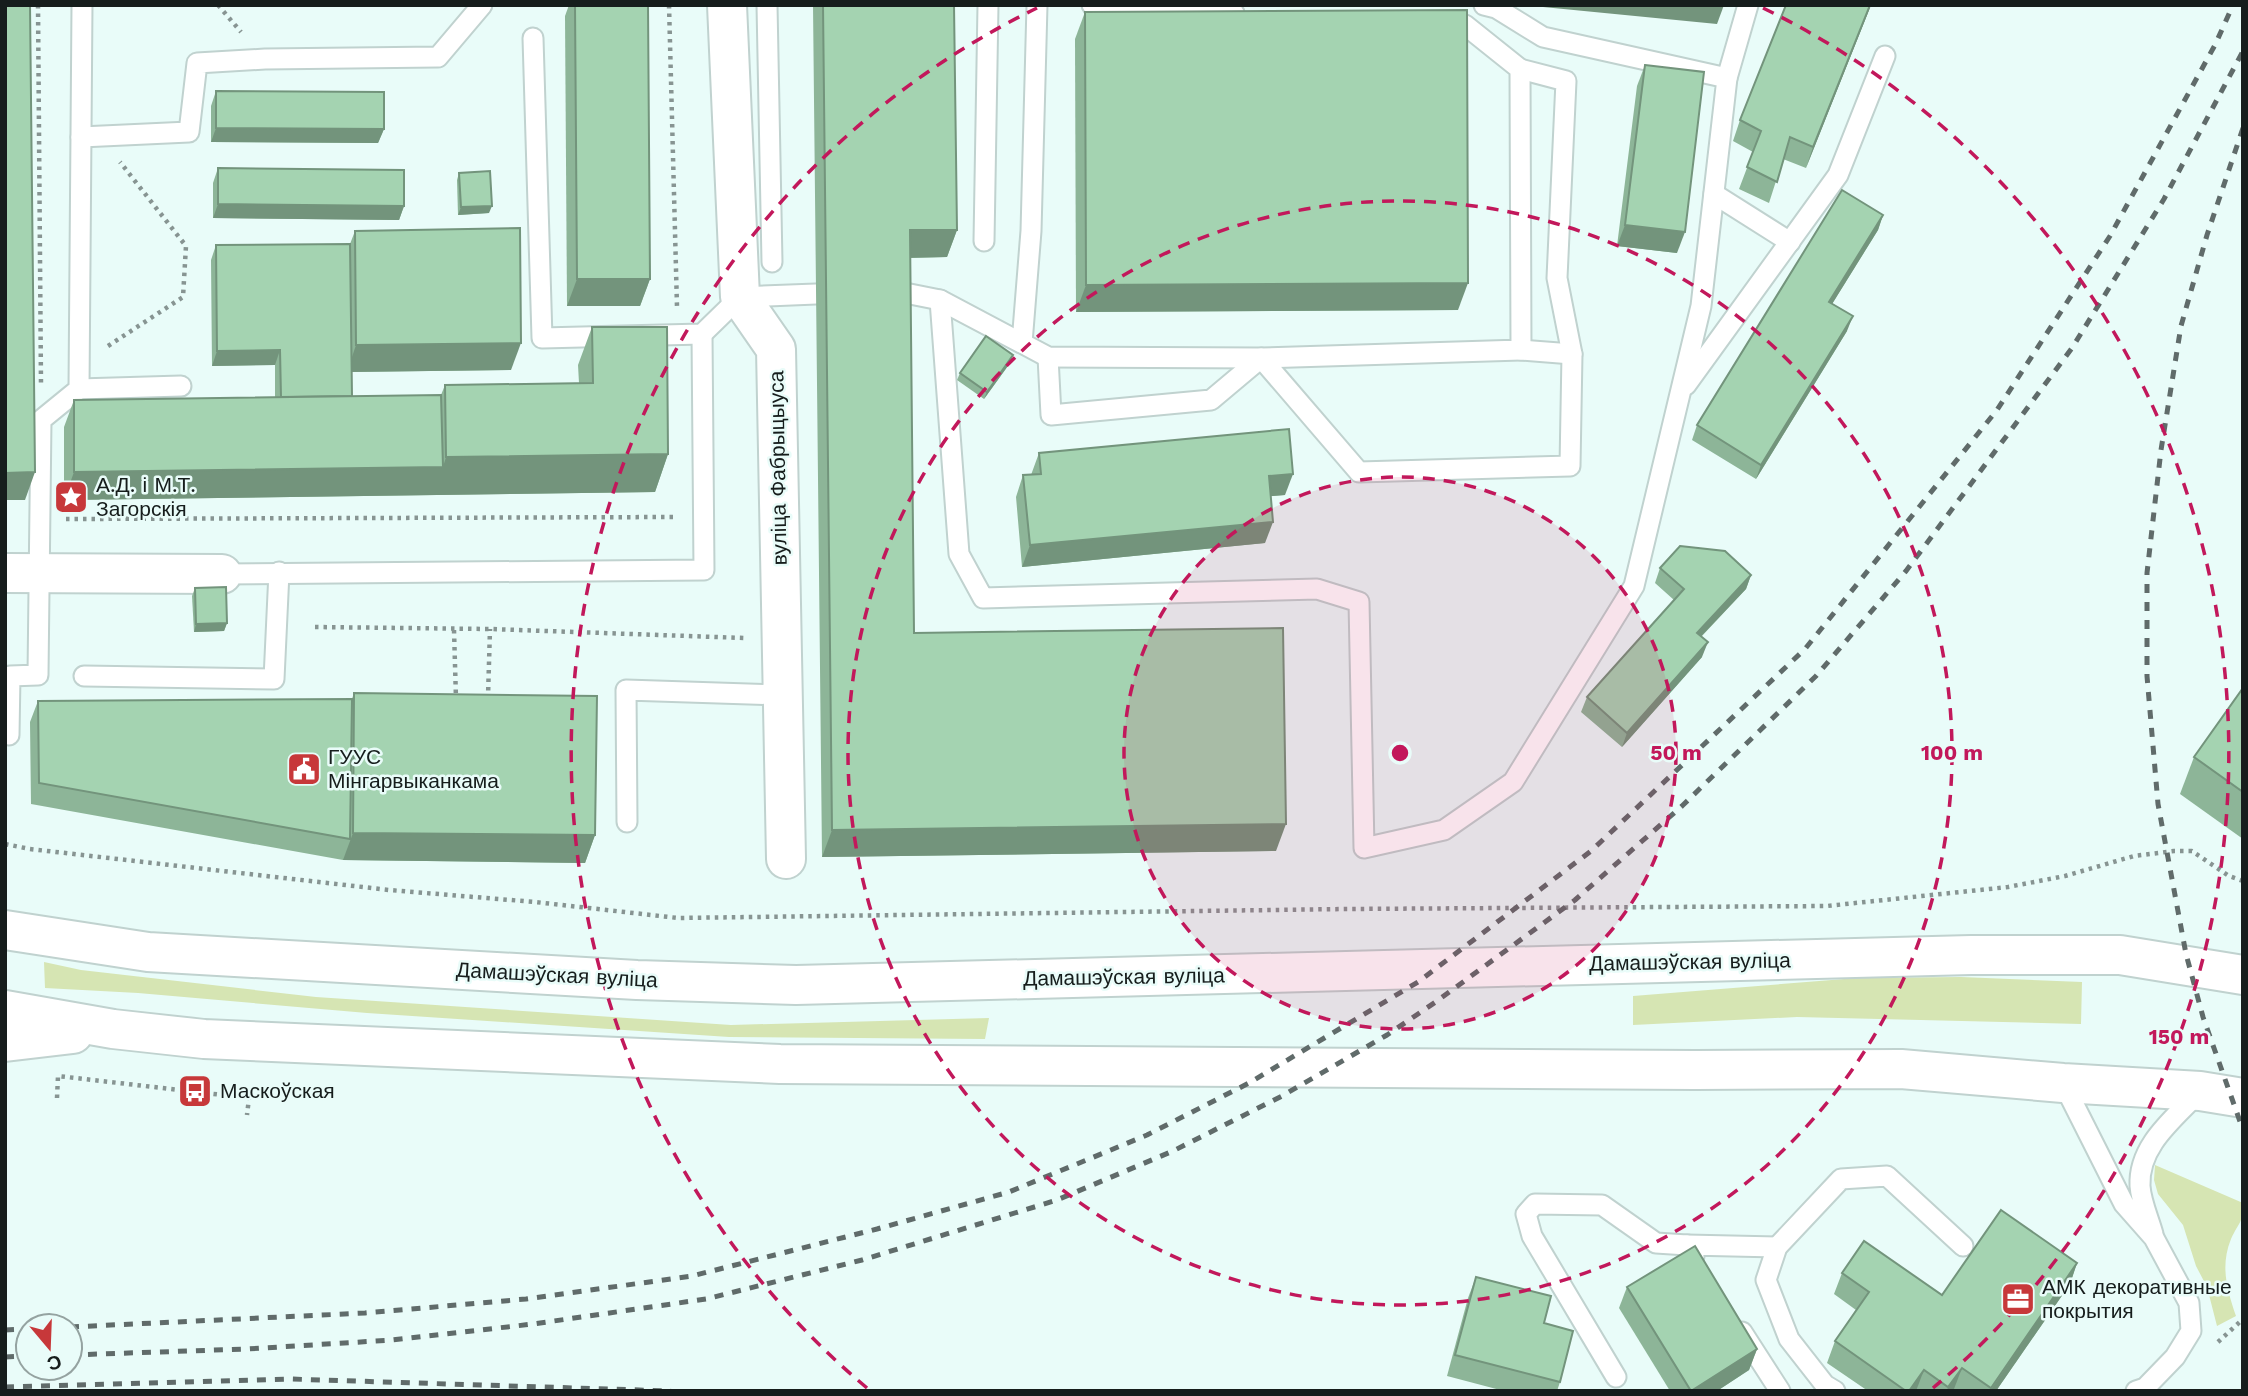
<svg xmlns="http://www.w3.org/2000/svg" width="2248" height="1396" font-family="'Work Sans',sans-serif">
	<style>
		.green { fill: #d6e5b3 }
		.lines { fill: none; stroke-linecap: round; stroke-linejoin: round }
		.lane-casing { stroke: #c0d2cf; stroke-width: 23 }
		.street-casing { stroke: #c0d2cf; stroke-width: 42 }
		.primary-casing { stroke: #c0d2cf; stroke-width: 42 }
		.path { stroke: #879492; stroke-width: 4.5; stroke-dasharray: 3.5 5; stroke-linecap: butt }
		.lane { stroke: #fff; stroke-width: 19 }
		.street { stroke: #fff; stroke-width: 38 }
		.primary { stroke: #fff; stroke-width: 38 }
		.rail { stroke: #606b6a; stroke-width: 5; stroke-dasharray: 9 9; stroke-linecap: butt }
		.wall { fill: #8db598 }
		.shaded-wall { fill: #73947c }
		.building { fill: #a4d3b1; stroke: #73947c; stroke-width: 2 }
		.ring { fill: none; stroke: #c2185b; stroke-width: 3.5; stroke-dasharray: 12 9 }
		.labels { text-anchor: middle; stroke-width: 5; stroke-linejoin: round; paint-order: stroke }
		.street-label { font-size: 21px; fill: #161d1c; stroke: #e9fcf9 }
		.poi-label { font-size: 21px; fill: #161d1c; stroke: #e9fcf9; text-anchor: start }
		.centre { fill: #c2185b; stroke: #e9fcf9; stroke-width: 3.5 }
		.ring-label { font-size: 21px; text-anchor: middle; font-weight: bold; fill: #c2185b; stroke: #e9fcf9; stroke-width: 5; stroke-linejoin: round; paint-order: stroke }
	</style>
	<rect width="100%" height="100%" fill="#e9fcf9"/>
	<!-- green -->
	<g class="green">
		<path d="M44 962 81 970 316 997 731 1025 989 1018 985 1039 729 1037 367 1013 138 993 45 988Z"/>
		<path d="M1961 977 2082 982 2081 1024 1797 1017 1633 1025V996L1857 978Z"/>
		<path d="M2155 1165 2243 1203C2243 1224 2239 1221 2231 1239 2220 1266 2227 1290 2236 1316L2217 1326 2207 1287 2196 1266 2183 1225 2158 1194 2154 1180Z"/>
	</g>
	<g class="lines">
		<!-- lane casing -->
		<g class="lane-casing">
			<g id="lane">
				<path d="M767 5 772 262"/>
				<path d="M1092 5 1234 13"/>
				<path d="M533 38 542 338 702 334 740 297 816 294"/>
				<path d="M1727 78 1748 5"/>
				<path d="M81 137 189 132 197 63 265 59 438 57 482 5"/>
				<path d="M1714 194 1790 242"/>
				<path d="M984 241 988 5"/>
				<path d="M900 292 940 300 1048 357 1261 358 1521 350 1520 69 1465 25 1442 24"/>
				<path d="M940 300 959 554 983 598 1317 589 1359 602 1364 848 1444 830 1513 782 1634 586 1701 306 1727 78 1543 37 1496 8 1484 5"/>
				<path d="M1022 343 1031 231 1037 5"/>
				<path d="M1521 350 1572 354"/>
				<path d="M1048 357 1051 415 1211 400 1261 358 1359 472 1570 466 1572 354 1557 278 1566 81 1520 69"/>
				<path d="M1686 385 1838 175 1885 56"/>
				<path d="M79 389 181 386"/>
				<path d="M222 574 704 570 702 334"/>
				<path d="M84 676 274 679 279 572"/>
				<path d="M9 735 10 676 38 675 41 420 79 389 82 5"/>
				<path d="M627 822 626 690 783 695"/>
				<path d="M2063 1083 2124 1204 2154 1238 2189 1303 2191 1331 2175 1357 2145 1388 2136 1391"/>
				<path d="M2153 1234C2149 1219 2141 1202 2140 1186 2138 1145 2175 1118 2200 1091"/>
				<path d="M1694 1256 1687 1245 1777 1247"/>
				<path d="M1742 1332 1780 1391"/>
				<path d="M1616 1377 1532 1236 1526 1214 1535 1204 1602 1205 1656 1243 1687 1245"/>
				<path d="M1835 1391 1825 1385 1789 1339 1766 1280 1777 1247 1841 1179 1887 1176 1963 1246"/>
			</g>
		</g>
		<!-- street casing -->
		<g class="street-casing">
			<g id="street">
				<path d="M727 5 740 297 776 349 786 859"/>
				<path d="M5 573 222 574"/>
			</g>
		</g>
		<!-- primary casing -->
		<g class="primary-casing">
			<g id="primary">
				<path d="M5 930 148 952 637 980 796 985 1971 955H2120L2243 975"/>
				<path d="M5 1010 113 1029 204 1039 780 1064 1695 1070 1901 1069 2063 1083 2200 1091 2243 1098"/>
				<path d="M5 1042 73 1034"/>
			</g>
		</g>
		<!-- path -->
		<g class="path">
			<path d="M38 5 41 384"/>
			<path d="M218 5 241 32"/>
			<path d="M669 5 677 307"/>
			<path d="M108 346 183 297 186 246 120 162"/>
			<path d="M66 519 676 517"/>
			<path d="M315 627 490 629 744 638"/>
			<path d="M454 630 456 699"/>
			<path d="M486 697H488L490 629"/>
			<path d="M5 844 30 849 389 890 535 902 678 918 1346 909 1827 906 2008 887 2065 876 2134 856 2174 851H2192L2229 876 2243 881"/>
			<path d="M195 1091 198 1075"/>
			<path d="M57 1098 58 1076 249 1098 247 1115"/>
			<path d="M2218 1342 2243 1319"/>
		</g>
		<!-- lane -->
		<use href="#lane" class="lane"/>
		<!-- street -->
		<use href="#street" class="street"/>
		<!-- primary -->
		<use href="#primary" class="primary"/>
		<!-- rail -->
		<g class="rail">
			<path d="M2243 128 2207 235 2181 326 2161 450 2147 573V676L2158 804 2186 954 2203 1017 2243 1130"/>
			<path d="M70 1327 365 1313 526 1299 692 1276 877 1229 1009 1192 1147 1135 1249 1083 1418 982 1591 851 1805 649 1997 410 2110 236 2215 45 2233 5"/>
			<path d="M5 1330 28 1329"/>
			<path d="M70 1355 247 1349 392 1340 533 1324 706 1299 862 1260 1057 1200 1173 1151 1282 1096 1387 1035 1437 1001 1575 900 1682 806 1816 676 1906 571 2072 348 2164 199 2243 51"/>
			<path d="M5 1357 28 1356"/>
			<path d="M5 1387 290 1379 671 1391"/>
		</g>
	</g>
	<!-- wall -->
	<g class="wall">
		<path d="M569 5H575L650 279 640 306H567L565 16Z"/>
		<path d="M813 5H954L957 230 947 257 910 258 914 633 1276 851 822 857Z"/>
		<path d="M1871 5 1806 168 1783 159 1769 203 1739 189 1753 152 1733 141 1740 120Z"/>
		<path d="M1085 12 1458 310 1076 312 1075 39Z"/>
		<path d="M1645 65 1677 253 1617 246 1637 86Z"/>
		<path d="M216 91 384 129 378 143 211 142V106Z"/>
		<path d="M218 168 404 206 399 220 213 218V183Z"/>
		<path d="M459 173 489 213 458 215 457 180Z"/>
		<path d="M1883 215 1878 230 1832 304 1847 331 1756 479 1692 440 1697 425Z"/>
		<path d="M355 231 511 370 352 372V396L441 395 445 385 579 383 578 365 592 327 668 454 655 492 64 500V427L74 400 275 397V365L212 366 211 260 216 245 350 244Z"/>
		<path d="M1013 355 1010 363 984 399 957 380 960 373Z"/>
		<path d="M1039 453 1285 495 1271 496 1265 543 1022 567 1016 497 1023 475H1031Z"/>
		<path d="M1660 568 1751 575 1746 589 1701 637 1702 657 1622 747 1581 712 1587 697 1674 600 1655 583Z"/>
		<path d="M195 588 227 623 224 631 194 632 192 596Z"/>
		<path d="M2243 688V839L2180 794 2194 757Z"/>
		<path d="M354 693 595 835 585 863 343 860 31 804 30 722 38 701 352 699Z"/>
		<path d="M2077 1263 2070 1284 1996 1391H1956L1954 1389 1953 1391H1868L1827 1363 1835 1341 1856 1310 1834 1294 1842 1273 1942 1295Z"/>
		<path d="M1476 1277 1544 1323 1560 1382 1557 1391H1504L1447 1376 1468 1298Z"/>
		<path d="M1627 1287 1757 1349 1749 1370 1717 1391H1670L1619 1308Z"/>
	</g>
	<!-- shaded-wall -->
	<g class="shaded-wall">
		<path d="M1544 5H1724L1717 24 1543 7Z"/>
		<path d="M1870 5H1871L1806 168 1813 147Z"/>
		<path d="M216 128 384 129 378 143 211 142Z"/>
		<path d="M218 204 404 206 399 220 213 218Z"/>
		<path d="M492 206 489 213 458 215 461 207Z"/>
		<path d="M1883 215 1878 230 1824 317 1829 302Z"/>
		<path d="M1625 225 1685 232 1677 253 1617 246Z"/>
		<path d="M910 230H957L947 257 900 258Z"/>
		<path d="M577 279H650L640 306H567Z"/>
		<path d="M1468 283 1458 310 1076 312 1086 285Z"/>
		<path d="M1853 316 1847 331 1756 479 1761 465Z"/>
		<path d="M521 343 511 370 347 372 356 345Z"/>
		<path d="M280 350 275 365 212 366 217 351Z"/>
		<path d="M1013 355 1010 363 984 399 987 392Z"/>
		<path d="M668 454 655 492 64 500 74 472 443 467 446 457Z"/>
		<path d="M35 472 25 500H5V473Z"/>
		<path d="M1293 474 1285 495 1261 497 1269 476Z"/>
		<path d="M1273 522 1265 543 1022 567 1030 545Z"/>
		<path d="M1751 575 1746 589 1691 647 1697 633Z"/>
		<path d="M227 623 224 631 194 632 196 624Z"/>
		<path d="M1708 642 1702 657 1622 747 1627 733Z"/>
		<path d="M1286 824 1276 851 822 857 832 830Z"/>
		<path d="M353 833 595 835 585 863 343 860Z"/>
		<path d="M2077 1263 2070 1284 1996 1391H1990Z"/>
		<path d="M1757 1349 1749 1370 1717 1391H1691Z"/>
		<path d="M1962 1368 1954 1389 1953 1391H1947L1948 1387Z"/>
		<path d="M1924 1370 1916 1391H1909Z"/>
	</g>
	<!-- building -->
	<g class="building">
		<path d="M5 5H30L35 472 5 473Z"/>
		<path d="M575 5H648L650 279H577Z"/>
		<path d="M823 5H954L957 230H910L914 633 1283 628 1286 824 832 830Z"/>
		<path d="M1786 5H1870L1813 147 1790 137 1777 182 1747 167 1761 131 1740 120Z"/>
		<path d="M1467 10 1468 283 1086 285 1085 12Z"/>
		<path d="M1645 65 1704 72 1685 232 1625 225Z"/>
		<path d="M216 91 384 92V129L216 128Z"/>
		<path d="M218 168 404 170V206L218 204Z"/>
		<path d="M490 171 492 206 461 207 459 173Z"/>
		<path d="M1842 190 1883 215 1829 302 1853 316 1761 465 1697 425Z"/>
		<path d="M520 228 521 343 356 345 355 231Z"/>
		<path d="M350 244 352 396 281 397 280 350 217 351 216 245Z"/>
		<path d="M592 327H667L668 454 446 457 445 385 593 383Z"/>
		<path d="M986 336 1013 355 987 392 960 373Z"/>
		<path d="M441 395 443 467 74 472V400Z"/>
		<path d="M1289 429 1293 474 1269 476 1273 522 1030 545 1023 475 1041 474 1039 453Z"/>
		<path d="M1680 546 1725 551 1751 575 1697 633 1708 642 1627 733 1587 697 1684 589 1660 568Z"/>
		<path d="M226 587 227 623 196 624 195 588Z"/>
		<path d="M2243 688V792L2194 757Z"/>
		<path d="M354 693 597 696 595 835 353 833Z"/>
		<path d="M352 699 350 839 39 783 38 701Z"/>
		<path d="M2001 1210 2077 1263 1991 1388 1962 1368 1948 1387 1924 1370 1909 1391H1906L1835 1341 1869 1292 1842 1273 1864 1241 1942 1295Z"/>
		<path d="M1695 1246 1757 1349 1691 1391 1627 1287Z"/>
		<path d="M1476 1277 1551 1296 1544 1323 1573 1331 1560 1382 1455 1355Z"/>
	</g>
	<!-- distance rings -->
	<circle cx="1400" cy="753" r="276" fill="#c2185b" fill-opacity=".12"/>
	<g class="ring">
		<circle cx="1400" cy="753" r="276"/>
		<circle cx="1400" cy="753" r="552"/>
		<path d="M867 1388A829 829 0 0 1 1037 8M1763 8A829 829 0 0 1 1933 1388"/>
	</g>
	<!-- icons -->
	<defs>
		<g id="sight-square" transform="scale(1.75)"><rect x="-9" y="-9" width="18" height="18" rx="4" fill="#c7383a" stroke="#e9fcf9"/><path d="M0-6L1.8-2.2L6-1.7L2.9 1.2L3.7 5.4L0 3.3L-3.7 5.4L-2.9 1.2L-6-1.7L-1.8-2.2Z" fill="#fff"/></g>
		<g id="civic-square" transform="scale(1.75)"><rect x="-9" y="-9" width="18" height="18" rx="4" fill="#c7383a" stroke="#e9fcf9"/><path d="M-.6-6.5H3V-4.5H.6V-3L4-1V1h2V6H-6V1h2V-1L-.6-3ZM-1.2 2.5V6h2.4V2.5Z" fill="#fff"/></g>
		<g id="bus-square" transform="scale(1.75)"><rect x="-9" y="-9" width="18" height="18" rx="4" fill="#c7383a" stroke="#e9fcf9"/><path d="M-5-6H5V4H4V6H2V4H-2V6H-4V4H-5ZM-3.5-4V0h7V-4ZM-3.5 1.2v1.5H-2V1.2ZM2 1.2v1.5H3.5V1.2Z" fill="#fff"/></g>
		<g id="office-square" transform="scale(1.75)"><rect x="-9" y="-9" width="18" height="18" rx="4" fill="#c7383a" stroke="#e9fcf9"/><path d="M-6-3h4V-5.5h4V-3h4V5H-6ZM-1-4.5V-3h2v-1.5ZM-6 0V1H6V0Z" fill="#fff"/></g>
	</defs>
	<g fill-rule="evenodd">
		<use href="#sight-square" x="71" y="497"/>
		<use href="#civic-square" x="304" y="769"/>
		<use href="#bus-square" x="195" y="1091"/>
		<use href="#office-square" x="2018" y="1299"/>
	</g>
	<g class="labels">
		<!-- street labels -->
		<g class="street-label">
			<text transform="translate(778 468) rotate(-91)" y="7">вуліца Фабрыцыуса</text>
			<text transform="translate(1690 962) rotate(-1)" y="7">Дамашэўская вуліца</text>
			<text transform="translate(557 975) rotate(3)" y="7">Дамашэўская вуліца</text>
			<text transform="translate(1124 977) rotate(-1)" y="7">Дамашэўская вуліца</text>
		</g>
		<!-- poi labels -->
		<g class="poi-label">
			<text x="96" y="492">А.Д. і М.Т.<tspan x="96" dy="24">Загорскія</tspan></text>
			<text x="328" y="764">ГУУС<tspan x="328" dy="24">Мінгарвыканкама</tspan></text>
			<text x="220" y="1098">Маскоўская</text>
			<text x="2042" y="1294">АМК декоративные<tspan x="2042" dy="24">покрытия</tspan></text>
		</g>
	</g>
	<circle cx="1400" cy="753" r="10" class="centre"/>
	<g class="ring-label">
		<text x="1676" y="760">50 m</text>
		<text x="1952" y="760">100 m</text>
		<text x="2179" y="1044">150 m</text>
	</g>
	<!-- border -->
	<rect width="2248" height="1396" fill="none" stroke="#161d1c" stroke-width="14"/>
	<!-- north arrow -->
	<g transform="translate(49 1347) rotate(161)"><circle r="33" fill="#e9fcf9" stroke="#95a3a1" stroke-width="2"/>
	<path d="M0-5L12 26L0 18L-12 26Z" fill="#c7383a"/>
	<text y="-10" font-size="19" font-weight="bold" text-anchor="middle" fill="#161d1c">С</text>
	</g>
</svg>
